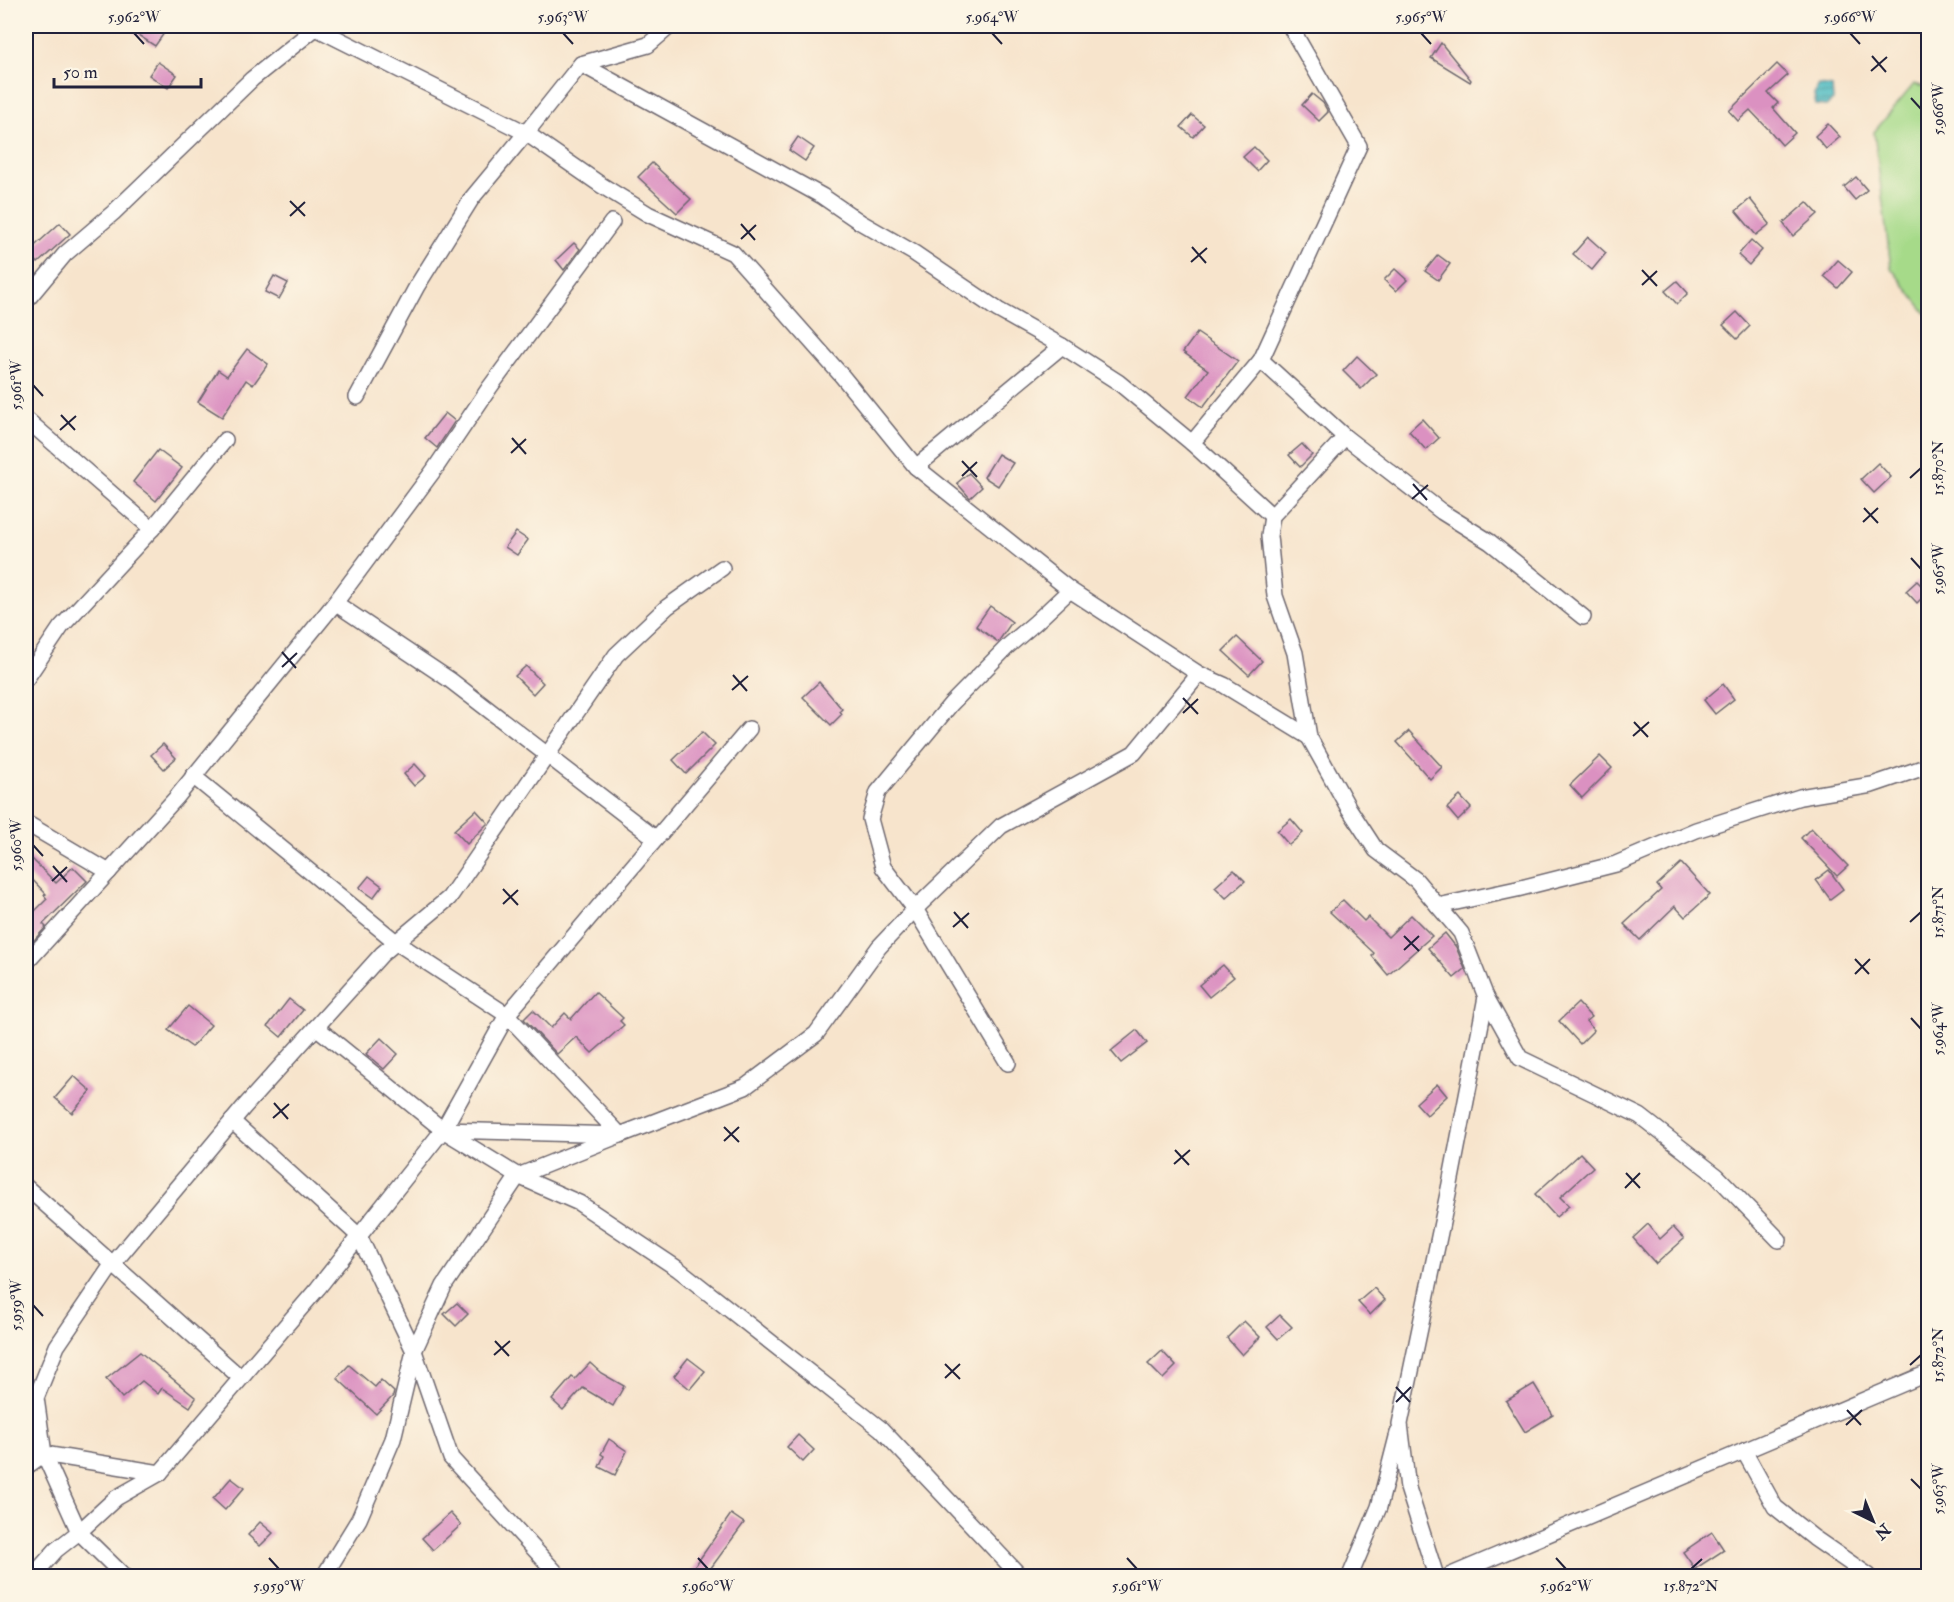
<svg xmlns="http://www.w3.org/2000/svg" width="1954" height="1602" font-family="'IM FELL Double Pica',serif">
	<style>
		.green { fill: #a6da89; stroke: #647e62; stroke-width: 1.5 }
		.water { fill: url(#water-rules); stroke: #376e7e; stroke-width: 1.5 }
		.building { fill: #db91c1 }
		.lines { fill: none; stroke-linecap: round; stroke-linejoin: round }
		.street-casing { stroke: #6d666e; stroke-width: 18 }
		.street { stroke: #fff; stroke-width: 15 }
		.ticks { fill: none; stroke: #22223b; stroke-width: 2 }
		.neatline { fill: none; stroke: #22223b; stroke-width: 2 }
		.ticks-label { font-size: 15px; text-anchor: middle; fill: #22223b }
	</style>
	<defs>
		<pattern id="water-rules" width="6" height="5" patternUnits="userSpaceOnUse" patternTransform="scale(1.5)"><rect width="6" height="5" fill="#4cbbc2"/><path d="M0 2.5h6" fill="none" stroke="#3f989f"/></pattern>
	</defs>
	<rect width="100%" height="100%" fill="#fcf5e5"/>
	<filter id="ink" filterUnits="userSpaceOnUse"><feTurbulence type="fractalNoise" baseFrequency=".0167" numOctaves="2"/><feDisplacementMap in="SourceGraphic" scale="12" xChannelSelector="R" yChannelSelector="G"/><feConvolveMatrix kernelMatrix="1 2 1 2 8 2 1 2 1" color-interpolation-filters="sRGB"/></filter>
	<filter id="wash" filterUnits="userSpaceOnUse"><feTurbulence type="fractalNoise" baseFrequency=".008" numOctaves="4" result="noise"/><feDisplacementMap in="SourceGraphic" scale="24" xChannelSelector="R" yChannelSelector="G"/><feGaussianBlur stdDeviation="1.35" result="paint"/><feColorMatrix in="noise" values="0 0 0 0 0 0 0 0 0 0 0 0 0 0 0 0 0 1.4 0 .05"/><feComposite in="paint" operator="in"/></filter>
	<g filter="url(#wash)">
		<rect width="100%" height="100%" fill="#f7e4cc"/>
		<!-- green -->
		<path class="green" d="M1914 84 1928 88V316L1891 268 1874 132Z"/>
		<!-- water -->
		<path class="water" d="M1819 85 1832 87 1833 100 1826 106 1816 105 1814 94Z"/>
		<g id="blocks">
			<!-- building -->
			<g class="building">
				<path d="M124 26H169L155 46Z"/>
				<path d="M1441 43 1471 80 1470 82 1431 58Z"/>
				<path d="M158 62 177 75 168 88 149 75Z"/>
				<path d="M1777 64 1788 75 1768 93 1778 103 1773 108 1795 133 1782 145 1771 132 1750 110 1738 121 1729 111Z"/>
				<path d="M1312 94 1323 103 1328 112 1319 121 1302 105Z"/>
				<path d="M1192 115 1204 125 1193 137 1181 127Z"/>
				<path d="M1828 124 1840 137 1826 149 1815 136Z"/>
				<path d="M798 137 814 148 805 161 789 150Z"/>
				<path d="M1254 147 1267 160 1257 171 1243 157Z"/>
				<path d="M652 163 691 199 677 213 638 177Z"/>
				<path d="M1856 177 1867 190 1855 200 1844 187Z"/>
				<path d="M1750 199 1770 224 1756 235 1736 211Z"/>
				<path d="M1807 202 1818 214 1793 236 1783 223Z"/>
				<path d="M60 223 70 234 38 263 28 252Z"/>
				<path d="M1588 237 1606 253 1592 270 1573 254Z"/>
				<path d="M1751 240 1762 250 1749 265 1738 255Z"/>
				<path d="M574 243 580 249 564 270 556 260Z"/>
				<path d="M1438 255 1450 264 1438 280 1425 271Z"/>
				<path d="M1838 260 1852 272 1838 288 1824 276Z"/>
				<path d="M1395 269 1407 280 1396 291 1384 280Z"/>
				<path d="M274 276 288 283 279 299 265 292Z"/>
				<path d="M1677 281 1688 293 1677 304 1665 291Z"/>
				<path d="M1737 312 1750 326 1737 339 1723 325Z"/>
				<path d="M1197 333 1238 361 1203 407 1188 396 1208 370 1183 352Z"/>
				<path d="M247 349 268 364 253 385 246 380 222 417 198 402 218 370 227 376Z"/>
				<path d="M1357 356 1376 374 1361 389 1343 371Z"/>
				<path d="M445 413 455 421 437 448 425 438Z"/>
				<path d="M1422 419 1439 438 1426 450 1409 431Z"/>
				<path d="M1302 444 1312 455 1300 467 1289 455Z"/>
				<path d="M158 450 182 468 156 501 133 482Z"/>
				<path d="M998 454 1013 463 998 486 984 477Z"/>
				<path d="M1878 463 1891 477 1874 493 1861 479Z"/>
				<path d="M969 473 982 487 970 498 957 483Z"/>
				<path d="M516 532 528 540 517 555 505 547Z"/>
				<path d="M1917 581 1928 592 1917 603 1906 591Z"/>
				<path d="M990 606 1012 622 998 642 976 626Z"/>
				<path d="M1237 637 1262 661 1249 675 1223 651Z"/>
				<path d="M526 666 543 683 533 694 515 676Z"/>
				<path d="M819 682 842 709 840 711 842 714 831 725 803 697Z"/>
				<path d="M1723 684 1734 699 1715 714 1704 700Z"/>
				<path d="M1409 731 1442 767 1430 779 1397 742Z"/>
				<path d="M702 732 715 745 686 774 673 760Z"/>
				<path d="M163 744 176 758 164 769 151 755Z"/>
				<path d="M1600 756 1612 768 1582 798 1570 785Z"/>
				<path d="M415 764 426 776 414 786 404 774Z"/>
				<path d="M1460 796 1471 808 1458 821 1447 808Z"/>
				<path d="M476 810 488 823 467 844 454 830Z"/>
				<path d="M1291 819 1303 833 1289 845 1277 831Z"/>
				<path d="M1811 828 1848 866 1837 876 1801 838Z"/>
				<path d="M26 853 56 883 73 867 87 881 43 924 46 927 26 949V907L32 914 47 899 44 895 46 894 26 873Z"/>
				<path d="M1681 863 1710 895 1685 917 1675 906 1640 940 1624 924 1661 890 1657 885Z"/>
				<path d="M1234 870 1245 881 1226 898 1215 887Z"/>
				<path d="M1829 870 1843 889 1830 899 1816 880Z"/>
				<path d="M369 876 382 886 373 898 359 888Z"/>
				<path d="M1343 900 1364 921 1368 917 1388 937 1411 915 1432 936 1388 975 1372 956 1374 953 1330 912Z"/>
				<path d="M1445 933 1456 947 1465 969 1454 978 1428 948Z"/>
				<path d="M1223 965 1234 977 1209 997 1199 985Z"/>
				<path d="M595 992 623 1018 620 1021 624 1025 592 1053 576 1037 557 1054 524 1019 533 1010 551 1028 565 1013 571 1019Z"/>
				<path d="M289 999 303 1010 281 1037 268 1026Z"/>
				<path d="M1578 1003 1591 1017 1586 1021 1594 1030 1580 1044 1559 1021Z"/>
				<path d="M188 1006 211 1025 192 1047 168 1030Z"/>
				<path d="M1137 1030 1147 1043 1121 1063 1111 1051Z"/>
				<path d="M381 1038 398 1054 384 1069 366 1054Z"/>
				<path d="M74 1076 91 1091 72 1113 55 1098Z"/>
				<path d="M1437 1084 1447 1096 1427 1115 1416 1103Z"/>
				<path d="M1580 1153 1593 1167 1560 1197 1569 1206 1556 1217 1535 1194Z"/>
				<path d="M1648 1224 1660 1239 1673 1227 1684 1239 1656 1264 1633 1238Z"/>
				<path d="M1374 1288 1385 1300 1370 1315 1358 1302Z"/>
				<path d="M457 1303 468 1314 456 1326 444 1314Z"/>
				<path d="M1280 1315 1292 1327 1278 1339 1267 1327Z"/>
				<path d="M1244 1321 1260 1337 1242 1355 1227 1338Z"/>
				<path d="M1162 1351 1176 1366 1163 1379 1148 1364Z"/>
				<path d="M140 1352 196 1398 190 1407 162 1388 158 1394 142 1381 122 1398 106 1379Z"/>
				<path d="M688 1358 705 1371 690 1389 674 1376Z"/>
				<path d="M590 1363 601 1373 624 1386 613 1406 583 1388 563 1410 552 1400 572 1377 575 1379Z"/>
				<path d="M349 1365 375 1387 381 1380 394 1392 393 1396 376 1414 337 1378Z"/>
				<path d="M1534 1384 1553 1415 1525 1432 1506 1401Z"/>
				<path d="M798 1435 814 1450 803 1462 787 1447Z"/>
				<path d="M609 1439 627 1451 615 1475 599 1467 604 1456 601 1454Z"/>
				<path d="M231 1478 244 1488 225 1510 213 1499Z"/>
				<path d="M450 1513 461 1525 433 1550 422 1538Z"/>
				<path d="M731 1514 744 1523 705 1576H688Z"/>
				<path d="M260 1522 273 1533 260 1546 248 1535Z"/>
				<path d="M1712 1532 1724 1550 1695 1569 1683 1552Z"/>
			</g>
		</g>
	</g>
	<g filter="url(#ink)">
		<use href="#blocks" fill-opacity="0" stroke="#6d666e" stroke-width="1.5"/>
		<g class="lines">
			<!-- street casing -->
			<g class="street-casing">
				<g id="street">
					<path d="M312 26 526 133 581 64 648 45 670 26"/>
					<path d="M581 64 822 196 860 222 914 253 998 310 1062 346 1118 382 1192 443 1272 516"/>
					<path d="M26 301 65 254 113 213 252 79 318 26"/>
					<path d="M1261 360 1345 437 1442 512 1490 542 1583 617"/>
					<path d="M357 397 417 286 472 198 526 133 601 185 648 214 733 253 842 376 916 467 1070 590 1036 622 1008 646 951 704 878 792 870 819 883 867 915 909 1008 1063"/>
					<path d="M26 419 152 529"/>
					<path d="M1345 437 1272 516 1269 536 1275 596 1295 653 1309 737 1348 807 1376 850 1416 880 1461 933 1486 997 1450 1184 1400 1424 1408 1488 1436 1576"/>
					<path d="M1192 443 1261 360 1359 146 1290 26"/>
					<path d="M916 467 1062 346"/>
					<path d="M1070 590 1199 674 1224 685 1309 737"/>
					<path d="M335 603 450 680 655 838"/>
					<path d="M26 679 61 627 152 529 225 440"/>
					<path d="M193 776 396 942 507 1015 620 1135 518 1176 444 1286 414 1351 393 1439 359 1519 324 1576"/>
					<path d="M26 823 109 872"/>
					<path d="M1438 906 1517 889 1616 864 1696 830 1800 797 1872 785 1928 766"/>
					<path d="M26 963 176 798 335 603 434 470 490 387 612 222"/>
					<path d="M1486 997 1520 1058 1640 1116 1717 1176 1779 1240"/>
					<path d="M316 1027 443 1130 518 1176 579 1203 678 1269 881 1429 1020 1576"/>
					<path d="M232 1121 359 1236 414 1351 451 1458 559 1576"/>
					<path d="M443 1130 507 1015 749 729"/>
					<path d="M26 1187 241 1378"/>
					<path d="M26 1441 44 1454 160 1473"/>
					<path d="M1744 1451 1775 1507 1814 1538 1869 1576"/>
					<path d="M26 1467 44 1454"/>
					<path d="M33 1576 56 1550 79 1532 116 1498 160 1473 318 1288 443 1130 620 1135 745 1087 816 1034 879 947 915 909 1001 826 1134 753 1199 674"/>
					<path d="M124 1576 79 1532 44 1454 36 1398 57 1346 112 1265 244 1107 382 954 449 898 616 655 667 607 722 568"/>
					<path d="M1350 1576 1379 1507 1398 1433"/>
					<path d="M1449 1576 1928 1373"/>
				</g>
			</g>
			<!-- street -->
			<use href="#street" class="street"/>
		</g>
	</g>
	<!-- ticks -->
	<path class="ticks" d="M134 33 144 44M563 33 573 44M992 33 1002 44M1421 33 1431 44M1850 33 1860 44M1872 56 1886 72M1871 71 1887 57M1911 98 1921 109M290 201 305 216M290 216 305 202M741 224 755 240M741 239 756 225M1192 247 1206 263M1191 262 1207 248M1642 270 1657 286M1642 285 1657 271M33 385 43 396M61 415 75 430M60 430 76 416M512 438 526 454M511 453 526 439M962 461 977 477M962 476 977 462M1910 478 1921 468M1413 484 1427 500M1412 499 1428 485M1864 508 1878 523M1863 522 1878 508M1911 558 1921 569M282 652 296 668M282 667 297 653M733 675 747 691M732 690 748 676M1183 698 1198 714M1183 713 1198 699M1634 722 1648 737M1633 736 1649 722M33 845 43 856M53 866 67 882M52 881 67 867M503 889 518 905M503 904 518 890M954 912 968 928M1910 922 1921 912M953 927 969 913M1404 936 1419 951M1404 950 1419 936M1855 959 1869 974M1855 974 1870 959M1911 1018 1921 1029M274 1103 288 1119M273 1118 289 1104M724 1127 739 1142M724 1141 739 1127M1175 1150 1189 1165M1174 1164 1190 1150M1626 1173 1640 1188M1625 1188 1640 1173M33 1305 43 1316M495 1341 509 1356M494 1355 510 1341M945 1364 960 1379M1910 1365 1921 1355M945 1378 960 1364M1396 1387 1410 1402M1396 1402 1411 1387M1847 1410 1861 1425M1846 1425 1862 1410M1911 1479 1921 1489M269 1558 279 1569M698 1558 708 1569M1127 1558 1137 1569M1556 1558 1566 1569M1691 1569 1702 1559"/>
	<!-- margin -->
	<rect width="1954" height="1602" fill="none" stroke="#fcf5e5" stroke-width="66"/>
	<!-- north arrow -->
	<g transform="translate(1873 1521) rotate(137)" stroke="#fcf5e5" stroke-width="4.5" paint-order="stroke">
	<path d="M0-4.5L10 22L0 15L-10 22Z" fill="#22223b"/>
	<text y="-9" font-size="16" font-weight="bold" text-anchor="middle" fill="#22223b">N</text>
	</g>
	<!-- scale -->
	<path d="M54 78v9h147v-9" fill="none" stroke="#22223b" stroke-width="3"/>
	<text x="63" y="78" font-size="18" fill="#22223b" stroke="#fcf5e5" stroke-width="4.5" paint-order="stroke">50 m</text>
	<rect x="33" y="33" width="1888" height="1536" class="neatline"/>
	<g class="ticks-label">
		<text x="134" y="22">5.962°W</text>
		<text x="563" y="22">5.963°W</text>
		<text x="992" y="22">5.964°W</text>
		<text x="1421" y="22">5.965°W</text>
		<text x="1850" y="22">5.966°W</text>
		<text transform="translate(1938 109) rotate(-90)" y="5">5.966°W</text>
		<text transform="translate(16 385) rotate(-90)" y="5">5.961°W</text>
		<text transform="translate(1938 468) rotate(-90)" y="5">15.870°N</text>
		<text transform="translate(1938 569) rotate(-90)" y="5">5.965°W</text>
		<text transform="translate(16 845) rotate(-90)" y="5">5.960°W</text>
		<text transform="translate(1938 912) rotate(-90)" y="5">15.871°N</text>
		<text transform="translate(1938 1029) rotate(-90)" y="5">5.964°W</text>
		<text transform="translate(16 1305) rotate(-90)" y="5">5.959°W</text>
		<text transform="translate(1938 1355) rotate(-90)" y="5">15.872°N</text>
		<text transform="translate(1938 1489) rotate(-90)" y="5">5.963°W</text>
		<text x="279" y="1591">5.959°W</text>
		<text x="708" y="1591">5.960°W</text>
		<text x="1137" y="1591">5.961°W</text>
		<text x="1566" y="1591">5.962°W</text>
		<text x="1691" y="1591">15.872°N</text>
	</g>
</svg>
